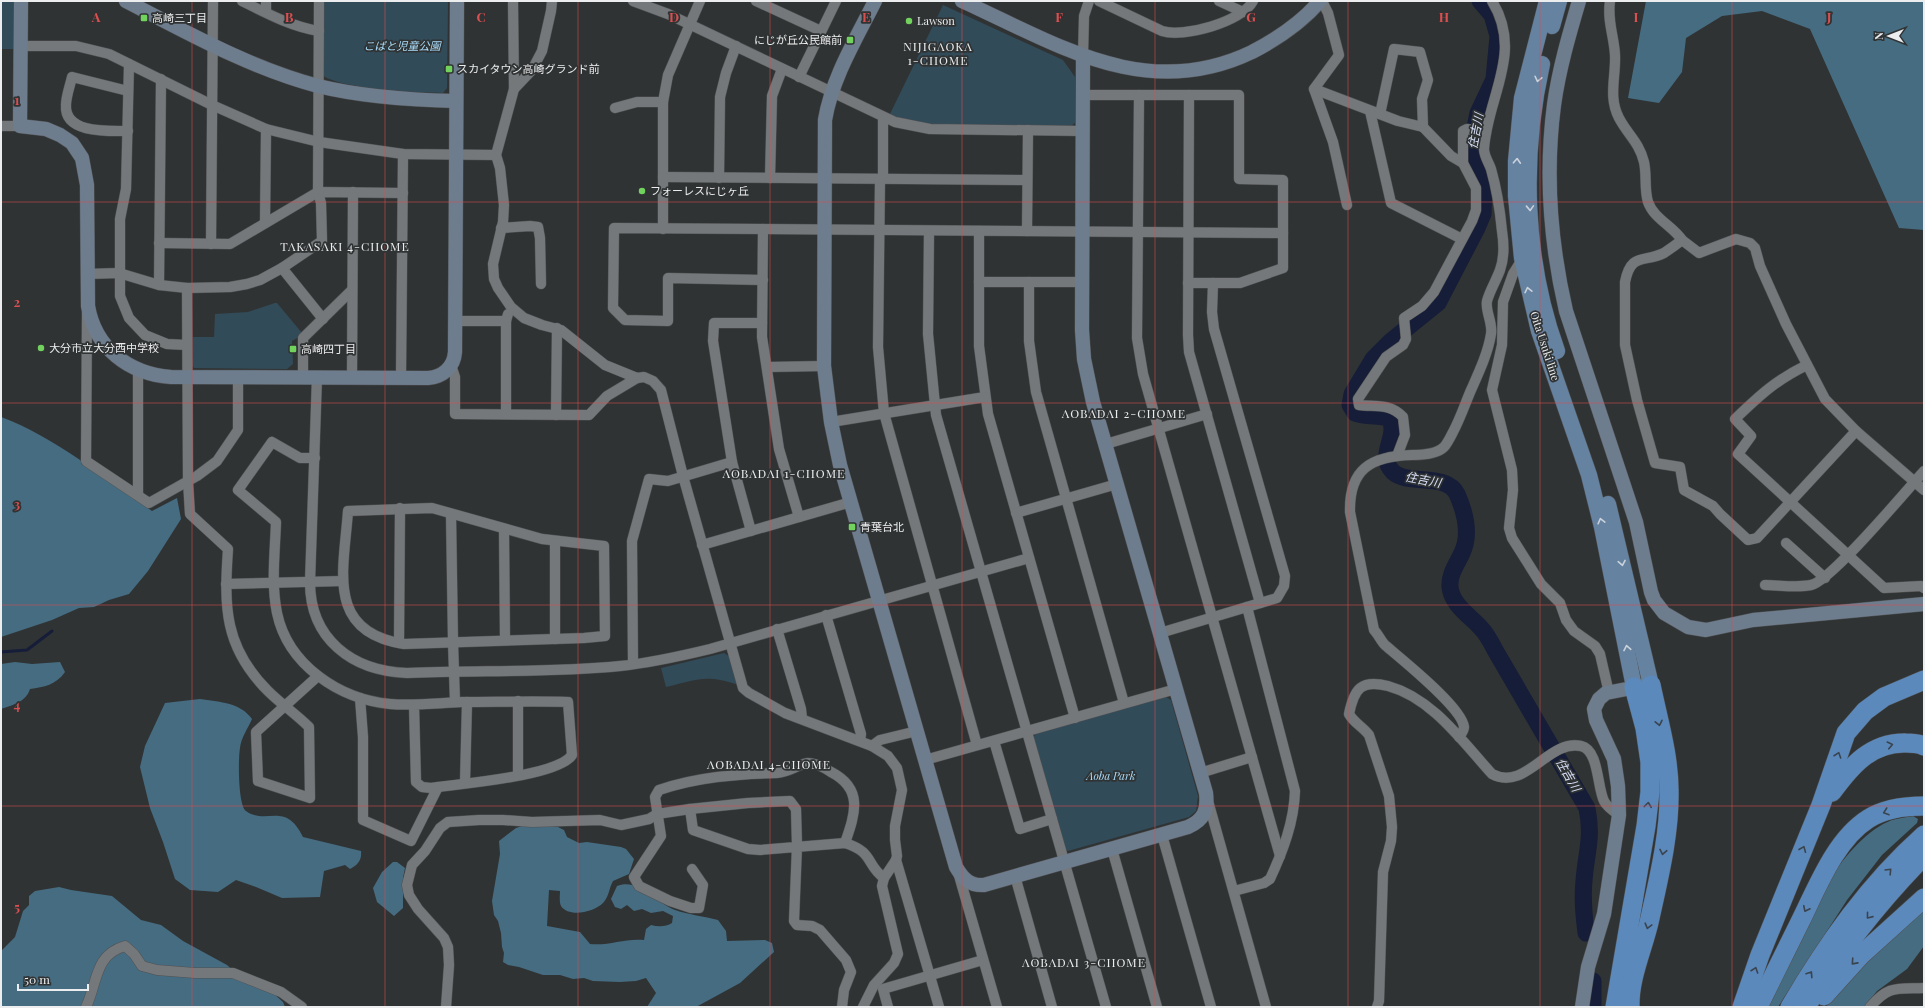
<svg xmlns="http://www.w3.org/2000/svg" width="1925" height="1008" font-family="'Playfair Display','Noto Sans JP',serif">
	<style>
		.green { fill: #324b59 }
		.forest { fill: #466c81 }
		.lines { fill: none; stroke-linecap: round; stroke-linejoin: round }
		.stream { stroke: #161d38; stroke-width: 3 }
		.river { stroke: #161d38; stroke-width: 17 }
		.street-casing { stroke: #4f5153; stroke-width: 11 }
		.secondary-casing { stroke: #4f5153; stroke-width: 15 }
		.primary-casing { stroke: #4f5153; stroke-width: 17 }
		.highway-casing { stroke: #4f5153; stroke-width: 20 }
		.street { stroke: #75787a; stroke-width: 10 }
		.secondary { stroke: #6e7d8e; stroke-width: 14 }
		.primary { stroke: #6682a1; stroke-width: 16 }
		.highway { stroke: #5c89bb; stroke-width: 19 }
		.oneway { stroke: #cad2db }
		.oneway2 { stroke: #39444f }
		.grid { fill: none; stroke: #da4f50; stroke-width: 1; stroke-opacity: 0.55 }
		.poi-dot { fill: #71d25e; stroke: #303334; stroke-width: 1.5 }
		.labels { text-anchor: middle; stroke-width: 3.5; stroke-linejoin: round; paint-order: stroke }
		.poi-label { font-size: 11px; fill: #ebedee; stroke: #303334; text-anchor: start }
		.park-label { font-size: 11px; font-style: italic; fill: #a9ddfb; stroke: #303334 }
		.street-label { font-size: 11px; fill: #ebedee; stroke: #303334 }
		.neighbourhood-label { font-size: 12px; letter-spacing: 1px; fill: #ebedee; stroke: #303334 }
		.water-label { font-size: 12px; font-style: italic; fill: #d8e0f8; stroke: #303334 }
		.grid-label { font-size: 13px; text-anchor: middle; font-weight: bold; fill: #da4f50; stroke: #303334; stroke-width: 3.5; stroke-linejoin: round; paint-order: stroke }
	</style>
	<rect width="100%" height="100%" fill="#303334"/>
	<!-- green -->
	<g class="green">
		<rect x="1" y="1" width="13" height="48"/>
		<path d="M323 1H448L447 88 443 93C416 92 343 90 322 75Z"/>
		<path d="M943 5 1063 60 1075 77V123L1071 126 932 125 889 116Z"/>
		<path d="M275 303H277L302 333 299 337 292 341 293 364 287 369 194 368 191 364V337H214L215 314 248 312Z"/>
		<path d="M724 653 730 657 739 685C706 674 698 679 666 687L661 668Z"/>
		<path d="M1166 697 1171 700 1198 796 1196 811 1189 817 1068 851 1064 848 1033 738 1036 733Z"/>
	</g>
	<!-- forest -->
	<g class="forest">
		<path d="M1646 1H1924V230L1899 228 1810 29 1762 11 1722 16 1686 38 1682 72 1659 103 1628 98Z"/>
		<path d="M1 417C53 436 106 479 152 511L177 498 181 519 148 571 129 594 109 600 94 607 79 608 52 620 1 637Z"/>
		<path d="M15 662 32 664 60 662 65 672C56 685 44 687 30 689 26 702 13 705 1 709V664Z"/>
		<path d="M200 699C219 702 240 702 252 719 248 728 241 738 240 748 238 759 238 805 246 811 267 826 285 800 303 837L361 851C362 860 358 865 350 869L345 865 324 871 320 897 282 898 256 887 236 880 218 892 190 890 175 879 163 842 150 808 140 767 145 746 165 703Z"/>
		<path d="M1913 816 1918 819 1917 823 1882 855 1847 900 1778 1007H1763C1789 954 1834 842 1892 820 1899 818 1907 817 1913 816Z"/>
		<path d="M522 826 558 827 564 830 567 837 579 843 587 842 621 847 626 849 634 859 629 874 613 881C609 888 609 897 603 903 594 912 569 918 561 906 559 902 560 895 560 891L549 890 547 926 580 932 590 944C609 946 625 938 644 940L646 929 651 925C658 927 666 927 672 923L673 916 663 911 651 913 642 909 634 911 627 905 621 909 615 907 611 899 617 886C638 877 657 903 675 910 689 915 704 916 718 920L726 931 727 941 765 940 772 943 774 952 740 983 696 1007H647L656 993 646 978 636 981 620 982 593 981 584 978 573 979 560 975H543L519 967 508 965 503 962 504 953 502 947 501 933 498 921 494 915 492 901 500 854 499 841 516 828Z"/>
		<path d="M393 862H397L405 868 403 878V908L394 916 377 902 373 888 382 872Z"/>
		<path d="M59 887 71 890 112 896 141 920 161 925 183 941 227 965 247 983 272 992 283 1002 285 1007H1V951L15 937 23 911 29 905V896L35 891Z"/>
		<path d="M1924 904V946L1907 969 1877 991 1864 1007H1826L1854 966Z"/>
	</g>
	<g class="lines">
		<!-- stream -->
		<path class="stream" d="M1 652 27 650 52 631"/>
		<!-- river -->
		<g class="river">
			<path d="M1480 1 1492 15 1498 36 1494 79 1478 113 1472 142V155L1484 186 1483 214 1477 228 1438 303 1391 341 1373 359 1352 394 1350 405 1355 413C1366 417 1378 415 1389 418 1400 436 1376 455 1393 472 1408 486 1446 472 1457 494 1465 512 1471 534 1462 553 1457 564 1449 574 1450 587 1452 605 1469 615 1480 627 1486 633 1491 642 1495 650L1587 808C1593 839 1586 852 1584 881 1582 899 1584 916 1586 933"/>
			<path d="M1593 1007V981"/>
		</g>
		<!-- street casing -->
		<g class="street-casing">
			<g id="street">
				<path d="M242 1C266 13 292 27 319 31"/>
				<path d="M513 1 514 89"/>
				<path d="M552 1 551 11 542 51 532 70 514 89 496 155 500 168 504 205 503 222 493 264 494 279 498 288 511 307 524 318 542 325 561 330 605 365 637 378 644 377 653 381 661 390 683 476 743 688 749 693 785 713 872 746 888 756 897 768 902 790 895 826V840L897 856 896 860 884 878 882 886 898 954 894 963 874 985 863 1007"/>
				<path d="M633 1 668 14 895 122 930 129 1083 131"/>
				<path d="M756 1 821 31"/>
				<path d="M1099 1 1162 31C1183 38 1242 22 1253 1"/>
				<path d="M1219 1 1243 12"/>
				<path d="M1322 1 1328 13 1339 55 1314 89 1333 142 1347 205"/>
				<path d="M1610 1C1607 21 1614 36 1615 55 1616 77 1608 97 1619 118 1628 135 1639 142 1644 162 1647 175 1644 189 1648 202 1654 219 1673 226 1682 240 1677 244 1670 249 1664 253 1644 263 1631 252 1625 282V345L1637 400 1655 463 1680 467 1684 490 1713 506 1720 514 1748 540 1757 538 1856 431"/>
				<path d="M266 12V1"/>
				<path d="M20 46H76L109 54 212 105 266 129 319 142 403 154 496 155"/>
				<path d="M1083 56 1084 16 1089 1"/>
				<path d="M129 64 126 189 120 219V296L129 318 145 335 167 344 187 345"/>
				<path d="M799 77 836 1"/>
				<path d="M1314 89 1398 121 1423 127"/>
				<path d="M1084 95H1239V179L1283 180V268L1240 283H1188"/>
				<path d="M1139 95 1137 338 1143 374 1280 856"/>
				<path d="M1189 95 1188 335 1189 352 1260 603"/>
				<path d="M615 108 637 102H663"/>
				<path d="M1370 111 1391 203 1462 239"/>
				<path d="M1380 114 1394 49 1420 52 1428 80 1422 99 1423 127 1451 156 1463 163"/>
				<path d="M1 126H20"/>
				<path d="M128 131C109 131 64 134 66 105 66 96 70 86 72 77L128 91"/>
				<path d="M663 177 1027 180"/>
				<path d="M719 178 720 97 726 73 736 46"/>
				<path d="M770 178 772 96 782 69"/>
				<path d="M880 179 878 347 884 413 977 745"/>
				<path d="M883 179V118"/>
				<path d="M265 223 266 129"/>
				<path d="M501 228 530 226 538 227 540 238 541 284"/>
				<path d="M663 229V102L668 75 700 1"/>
				<path d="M763 229 762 337 779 449 799 517"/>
				<path d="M929 231 928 334 936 415 1106 1007"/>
				<path d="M979 231V346L988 414 1075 718"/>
				<path d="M1027 231 1028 130"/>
				<path d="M1682 240 1699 253 1736 239 1750 243 1755 248 1760 266 1786 324 1825 399 1856 431 1924 490"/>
				<path d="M159 243 230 244 318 192 403 193"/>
				<path d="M211 244 213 1"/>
				<path d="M1523 258 1513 274 1503 302 1502 345 1492 390 1512 470 1513 490 1509 528 1512 538 1541 584 1560 603 1566 620 1574 631 1595 646 1600 654 1609 693"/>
				<path d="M282 268 323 319"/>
				<path d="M87 274 119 273 159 285 187 288 230 287 247 284 260 280 282 268 322 241 321 203 318 192 319 1"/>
				<path d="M763 280 668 278V321L625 320 613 308 614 228 1283 233"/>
				<path d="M979 282H1083"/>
				<path d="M1029 282V341L1036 392 1124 703"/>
				<path d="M159 285 161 79"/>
				<path d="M187 288 188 481 190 514 228 549C224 607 224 647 268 691 281 704 296 714 309 727L310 798 258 781 256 732 318 676"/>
				<path d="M87 313 86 461 149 503 197 476 217 461 238 430V377"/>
				<path d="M456 321H506L508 314"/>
				<path d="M451 365 455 377V414L589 415 607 396 637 378"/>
				<path d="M1807 365C1776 380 1760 395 1735 419L1751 436 1738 454 1884 588 1921 586 1924 588"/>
				<path d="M767 367 824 366"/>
				<path d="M138 370V495"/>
				<path d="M303 377V338L352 290"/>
				<path d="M317 377 310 582C310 639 352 671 407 673 478 670 550 673 620 666 651 663 681 656 710 649L1029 558"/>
				<path d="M352 377 353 192"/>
				<path d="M401 377 403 154"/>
				<path d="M506 414V321"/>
				<path d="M556 415 557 328"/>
				<path d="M831 422 985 397"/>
				<path d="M1106 444 1207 414"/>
				<path d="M1397 456 1405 435 1403 417C1390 403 1376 407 1359 405L1358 399 1386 357 1403 345 1406 339 1404 318 1422 306 1434 292 1472 221 1476 210V188L1463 163V131L1467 129 1486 133"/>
				<path d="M315 458H300L272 442 238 490 276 522C275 552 271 584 277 613 288 665 339 699 390 704 414 706 438 703 462 702 497 702 533 701 568 702L572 755C559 776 458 784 431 788L422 787 416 782 414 705"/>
				<path d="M432 508 542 539 604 546 605 636 584 638 404 644C325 632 344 569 348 511Z"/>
				<path d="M1016 513 1117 484"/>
				<path d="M451 514 453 642 455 702"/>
				<path d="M504 529 505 640"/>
				<path d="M751 531 732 462 713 341 714 323H762"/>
				<path d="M1786 543 1825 578"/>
				<path d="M702 545 851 502"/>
				<path d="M226 584 343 581"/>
				<path d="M1765 585C1779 585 1797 588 1811 585 1831 581 1906 491 1924 471"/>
				<path d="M826 615 861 734 860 741"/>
				<path d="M777 629 801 709 802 719"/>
				<path d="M1160 633 1277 598 1284 586 1285 576 1214 329 1212 312 1213 283"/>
				<path d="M555 639V542"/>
				<path d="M399 643 400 508"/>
				<path d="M633 664 632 541 649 479 668 481 732 462"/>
				<path d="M360 698 363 737V820L411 841 438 787"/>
				<path d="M518 701V775"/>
				<path d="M1459 737C1461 734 1464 731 1464 727 1462 707 1401 659 1385 645 1381 641 1378 634 1374 630L1350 512C1349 469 1371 456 1412 455 1421 455 1437 454 1444 447 1447 444 1451 436 1453 432 1460 419 1465 404 1471 390 1479 372 1488 353 1491 334 1493 323 1485 311 1487 301 1490 290 1496 281 1500 270 1504 259 1504 244 1502 231 1500 210 1497 190 1491 169 1489 163 1484 156 1484 149 1487 97 1524 53 1492 1"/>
				<path d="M994 741 1020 829 1052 819"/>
				<path d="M872 746 880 740 917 731"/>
				<path d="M925 760 1176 689"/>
				<path d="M1200 773 1252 757"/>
				<path d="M465 783 467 702"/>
				<path d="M1208 801 1266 1007"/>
				<path d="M1162 835 1211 1007"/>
				<path d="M1112 849 1157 1007"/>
				<path d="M896 860 939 1007"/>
				<path d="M692 869 703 885 699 908H691L670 901 639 886 634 877 661 836 655 797 659 790C697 777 737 774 777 773 791 772 798 764 808 763 816 763 825 768 831 772 864 789 855 814 845 843"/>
				<path d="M958 872 997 1007"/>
				<path d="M1015 876 1052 1007"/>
				<path d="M1234 891 1264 883 1270 879C1283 851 1294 822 1295 791L1247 607"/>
				<path d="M86 1007C98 982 94 955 125 946L134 954 142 966 157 970 195 973H233L281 992 302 1007"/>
				<path d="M446 1007 449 965 448 947 444 938 418 909 409 895 407 885 412 865 425 851 440 828 448 822 479 820H503L532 822 600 820 621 825 649 819 657 814 690 809"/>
				<path d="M842 1007 844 990 851 972 846 960 820 930 812 926 797 925 794 921 797 846 796 809 790 801 748 803 690 809 693 830 748 849 760 850 845 843C874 852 866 865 884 878"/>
				<path d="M888 1007 883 989 983 960"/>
				<path d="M1377 1007 1379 1001 1383 872 1391 841 1392 827 1389 796 1369 735C1362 726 1354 723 1349 714 1354 689 1361 679 1388 686 1432 698 1462 741 1492 774 1526 792 1548 739 1581 746 1599 750 1597 787 1604 801 1607 807 1613 811 1619 815"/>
				<path d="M1870 1007C1889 985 1896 989 1924 988"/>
			</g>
		</g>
		<!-- secondary casing -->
		<g class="secondary-casing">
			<g id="secondary">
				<path d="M21 1 20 126 46 129 60 135 72 143 82 158 87 185 88 306C95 348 129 374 171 377L428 378C443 377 454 367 455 352L457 1"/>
				<path d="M126 1C188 33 250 68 318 86 363 97 410 100 456 101"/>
				<path d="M875 1C856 39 832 78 825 120L824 366 831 422 840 465 956 867C963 879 970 886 984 885L1188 827C1204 820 1208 810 1206 793L1093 402 1084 359 1082 330 1083 56"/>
				<path d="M962 1C1057 44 1146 103 1252 52 1277 39 1302 22 1320 1"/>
				<path d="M1579 1C1569 35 1559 69 1554 105 1545 174 1550 242 1566 311L1636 522 1651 592 1654 600 1664 613 1688 627 1706 630 1753 620 1924 604"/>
				<path d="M1582 1007 1588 967 1604 914 1619 815 1618 786 1614 759 1596 720 1594 709 1599 699 1606 693 1642 686"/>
			</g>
		</g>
		<!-- primary casing -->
		<g class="primary-casing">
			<g id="primary">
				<path d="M1547 1 1522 98 1516 161V196L1522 258 1539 331 1589 475 1602 527 1634 687"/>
				<path d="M1552 26 1559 1"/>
				<path d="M1542 64C1521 158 1524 260 1557 351"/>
				<path d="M1608 504 1651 685"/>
			</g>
		</g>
		<!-- highway casing -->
		<g class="highway-casing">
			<g id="highway">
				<path d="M1832 792C1851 766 1871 742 1906 743 1912 743 1918 743 1924 746"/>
				<path d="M1824 996 1861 955 1924 898"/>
				<path d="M1615 1007 1646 826 1650 792V762L1645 728 1634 687"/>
				<path d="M1630 1007C1629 977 1644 947 1650 918 1659 877 1670 833 1669 790 1669 755 1658 719 1651 685"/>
				<path d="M1742 1007 1760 955 1821 805 1846 733 1865 711 1884 697 1924 680"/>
				<path d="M1758 1007C1772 979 1786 950 1800 922 1817 888 1835 840 1868 819 1885 808 1905 806 1924 806"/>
				<path d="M1790 1007C1827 944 1869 884 1924 835"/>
				<path d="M1806 1007C1840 951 1878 903 1924 856"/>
			</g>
		</g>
		<!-- street -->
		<use href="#street" class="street"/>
		<!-- secondary -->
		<use href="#secondary" class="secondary"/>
		<!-- primary -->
		<use href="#primary" class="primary"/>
		<!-- highway -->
		<use href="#highway" class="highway"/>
	</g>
	<!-- one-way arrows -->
	<defs><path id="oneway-chevron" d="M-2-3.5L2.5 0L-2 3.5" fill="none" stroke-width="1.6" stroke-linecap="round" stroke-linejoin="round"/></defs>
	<g class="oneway">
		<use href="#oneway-chevron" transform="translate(1538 79) rotate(103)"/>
		<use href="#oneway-chevron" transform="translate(1517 161) rotate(-87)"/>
		<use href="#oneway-chevron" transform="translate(1530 208) rotate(88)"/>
		<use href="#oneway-chevron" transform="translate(1528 290) rotate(-103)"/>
		<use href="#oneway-chevron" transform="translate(1601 521) rotate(-104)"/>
		<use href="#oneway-chevron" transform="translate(1622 563) rotate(80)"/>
		<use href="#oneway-chevron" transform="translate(1627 648) rotate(-101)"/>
	</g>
	<g class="oneway2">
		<use href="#oneway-chevron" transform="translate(1659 723) rotate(78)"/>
		<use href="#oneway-chevron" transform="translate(1890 745) rotate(-13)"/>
		<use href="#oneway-chevron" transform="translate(1838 755) rotate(-71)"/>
		<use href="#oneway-chevron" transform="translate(1648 805) rotate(-83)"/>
		<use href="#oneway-chevron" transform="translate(1886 812) rotate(161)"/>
		<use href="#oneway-chevron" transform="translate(1803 849) rotate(-68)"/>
		<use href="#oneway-chevron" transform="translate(1663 852) rotate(101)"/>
		<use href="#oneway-chevron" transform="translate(1889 871) rotate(-46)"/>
		<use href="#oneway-chevron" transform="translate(1806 909) rotate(116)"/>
		<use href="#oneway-chevron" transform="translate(1869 916) rotate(129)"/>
		<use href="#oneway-chevron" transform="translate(1648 926) rotate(105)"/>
		<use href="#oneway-chevron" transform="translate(1854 962) rotate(132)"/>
		<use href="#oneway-chevron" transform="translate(1755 970) rotate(-71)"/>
		<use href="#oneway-chevron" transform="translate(1810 974) rotate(-57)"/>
	</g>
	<!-- grid -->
	<path class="grid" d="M192 1V1007M385 1V1007M578 1V1007M770 1V1007M962 1V1007M1155 1V1007M1348 1V1007M1540 1V1007M1732 1V1007M1 202H1924M1 403H1924M1 605H1924M1 806H1924"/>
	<!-- markers -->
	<g class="poi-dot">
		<rect x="140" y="14" width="8" height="8" rx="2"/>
		<circle cx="909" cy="21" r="4"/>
		<rect x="846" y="36" width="8" height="8" rx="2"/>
		<rect x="445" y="65" width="8" height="8" rx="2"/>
		<circle cx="642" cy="191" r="4"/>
		<circle cx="41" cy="348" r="4"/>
		<rect x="289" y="345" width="8" height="8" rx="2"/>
		<rect x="848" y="523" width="8" height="8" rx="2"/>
	</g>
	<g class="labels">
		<!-- poi labels -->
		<g class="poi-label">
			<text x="152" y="22">高崎三丁目</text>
			<text x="917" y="25">Lawson</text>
			<text x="842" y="44" text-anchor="end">にじが丘公民館前</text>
			<text x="457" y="73">スカイタウン高崎グランド前</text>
			<text x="650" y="195">フォーレスにじヶ丘</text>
			<text x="49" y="352">大分市立大分西中学校</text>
			<text x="301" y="353">高崎四丁目</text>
			<text x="860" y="531">青葉台北</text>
		</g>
		<!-- park labels -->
		<g class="park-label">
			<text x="402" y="50">こばと児童公園</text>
			<text x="1111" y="780">Aoba Park</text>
		</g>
		<!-- street labels -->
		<g class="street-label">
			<text transform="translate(1545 346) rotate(72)" y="4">Oita Usuki line</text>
		</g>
		<!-- neighbourhood labels -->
		<g class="neighbourhood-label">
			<text x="938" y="51">NIJIGAOKA<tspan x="938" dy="14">1-CHOME</tspan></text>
			<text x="345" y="251">TAKASAKI 4-CHOME</text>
			<text x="1124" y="418">AOBADAI 2-CHOME</text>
			<text x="784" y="478">AOBADAI 1-CHOME</text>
			<text x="769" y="769">AOBADAI 4-CHOME</text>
			<text x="1084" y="967">AOBADAI 3-CHOME</text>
		</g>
		<!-- water labels -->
		<g class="water-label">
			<text transform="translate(1476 131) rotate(-79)" y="4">住吉川</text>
			<text transform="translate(1423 480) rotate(11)" y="4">住吉川</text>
			<text transform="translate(1568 775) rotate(60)" y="4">住吉川</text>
		</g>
	</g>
	<g class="grid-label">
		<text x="96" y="22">A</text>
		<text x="289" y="22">B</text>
		<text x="481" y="22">C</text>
		<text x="674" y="22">D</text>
		<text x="866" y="22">E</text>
		<text x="1059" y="22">F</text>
		<text x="1251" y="22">G</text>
		<text x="1444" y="22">H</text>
		<text x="1636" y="22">I</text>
		<text x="1829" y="22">J</text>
		<text x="17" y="105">1</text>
		<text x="17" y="307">2</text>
		<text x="17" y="509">3</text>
		<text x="17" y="710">4</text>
		<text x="17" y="912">5</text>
	</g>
	<!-- border -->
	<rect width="1925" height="1008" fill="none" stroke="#ebedee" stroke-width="4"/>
	<!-- north arrow -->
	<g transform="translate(1889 36) rotate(270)" stroke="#303334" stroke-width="3" paint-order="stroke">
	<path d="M0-3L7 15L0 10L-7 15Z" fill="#ebedee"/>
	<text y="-6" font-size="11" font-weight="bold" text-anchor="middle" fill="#ebedee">N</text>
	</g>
	<!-- scale -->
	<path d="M18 984v6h70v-6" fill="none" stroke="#ebedee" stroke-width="2"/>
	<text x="24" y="984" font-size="12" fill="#ebedee" stroke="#303334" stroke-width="3" paint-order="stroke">50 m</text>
</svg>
